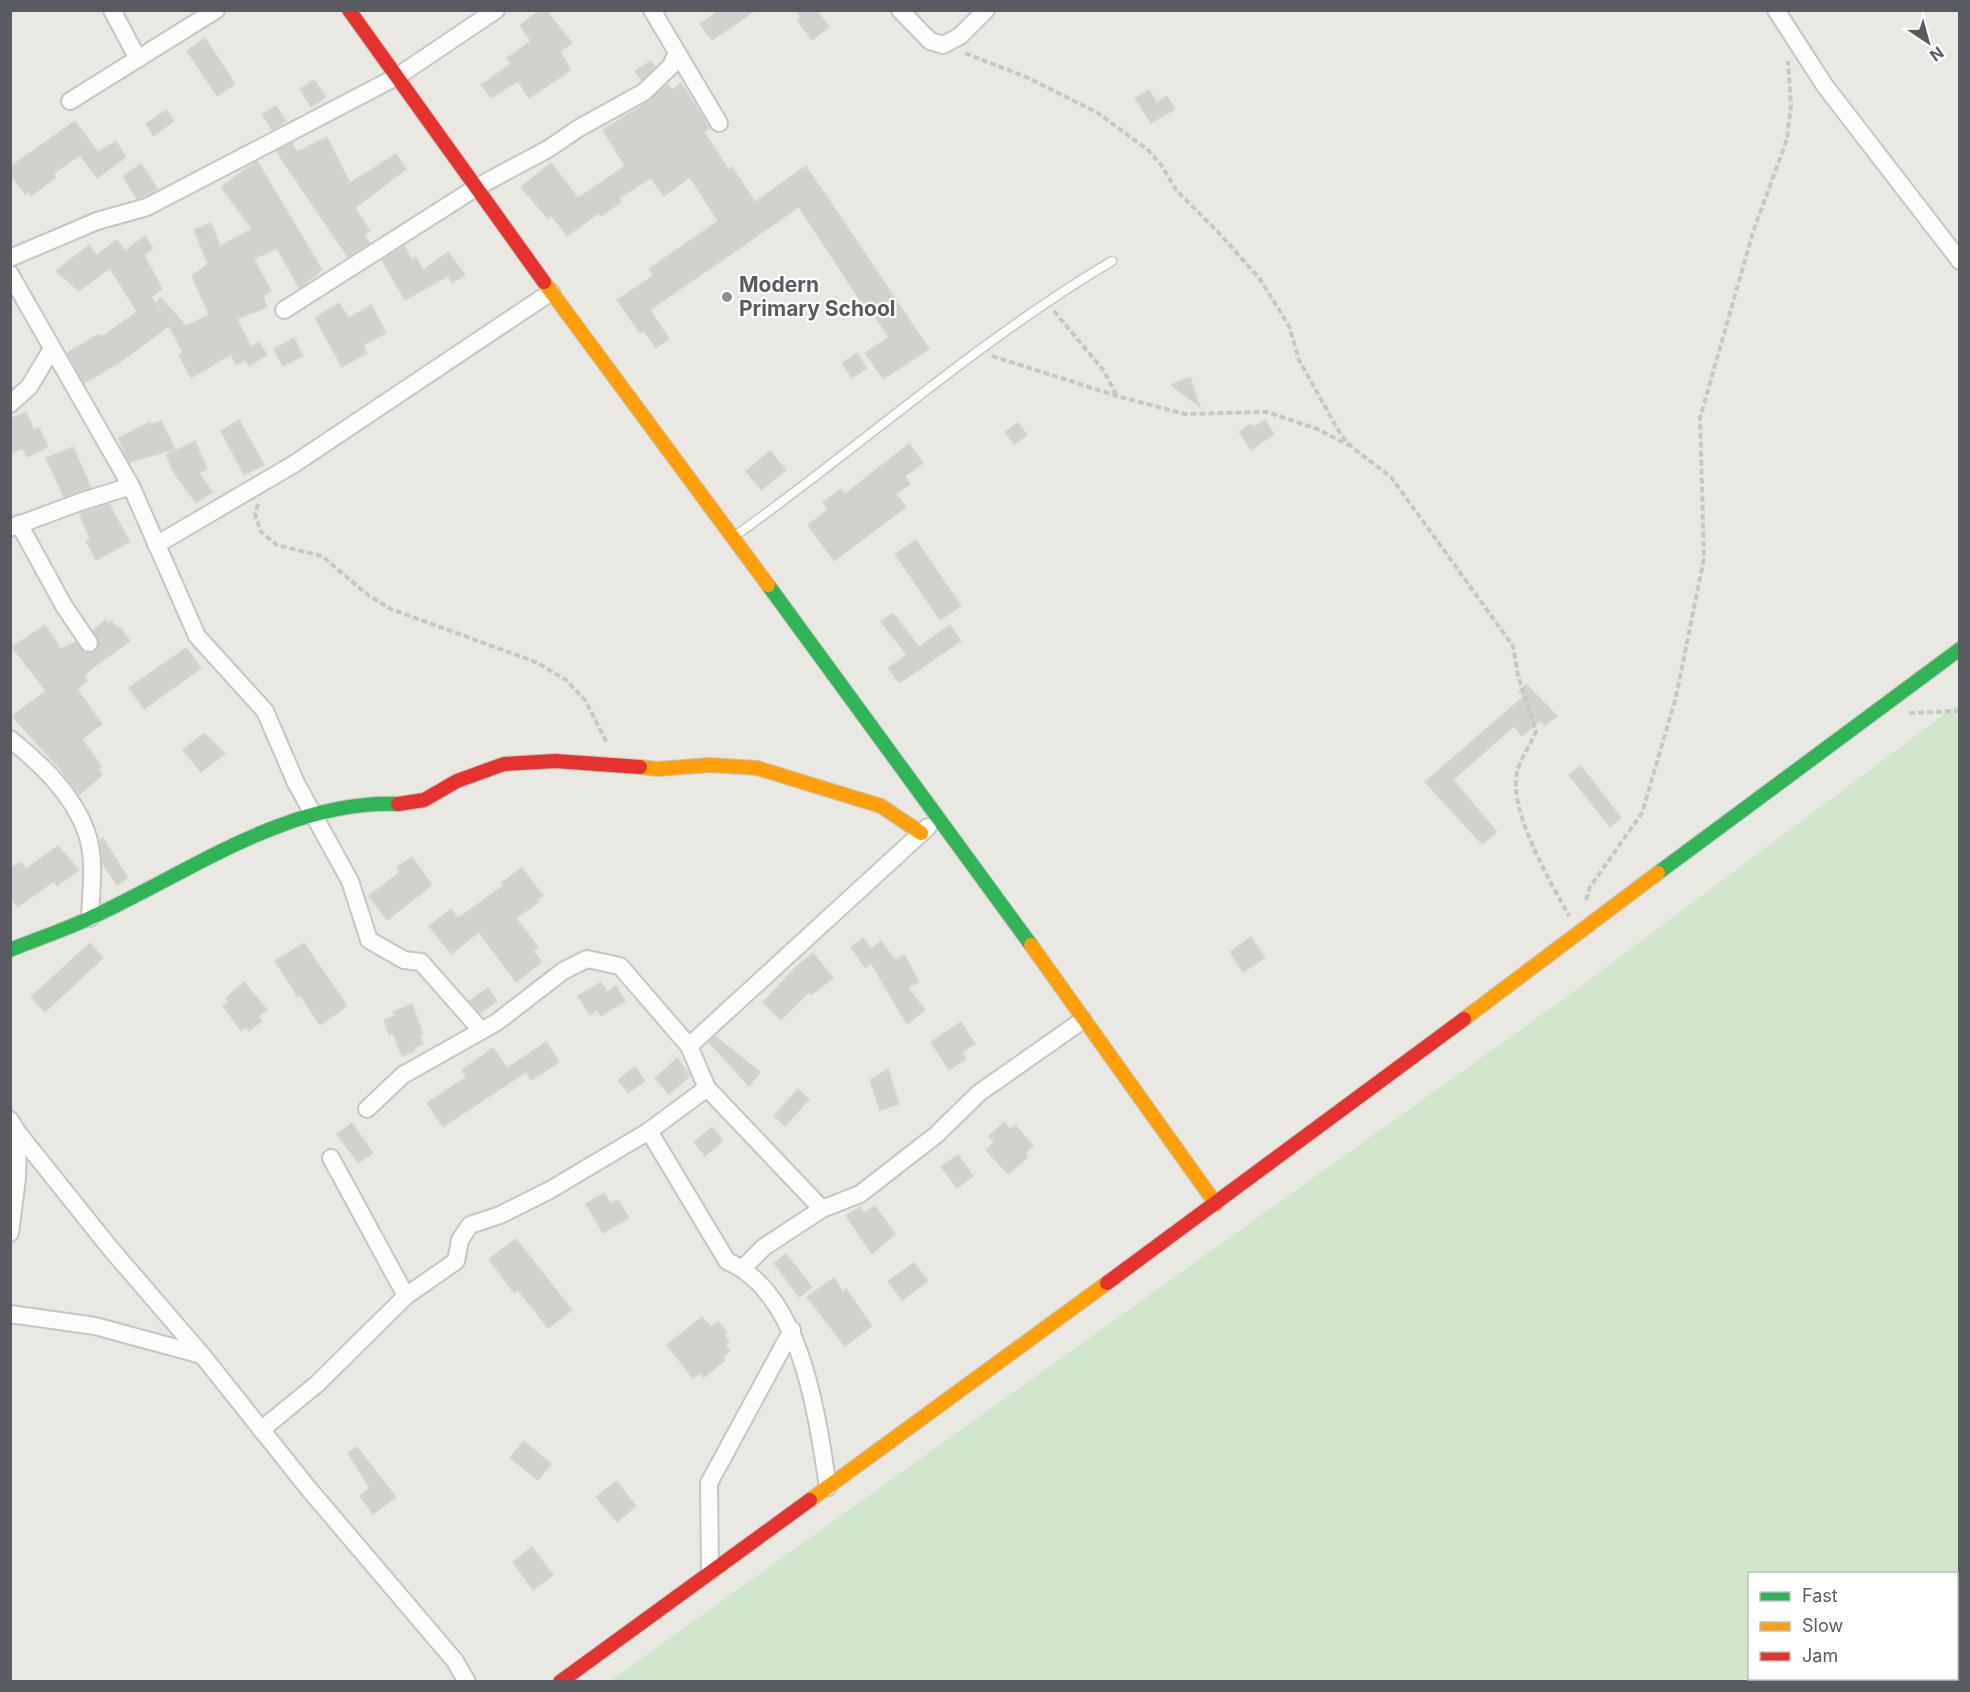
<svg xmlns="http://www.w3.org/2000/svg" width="1970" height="1692" font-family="Inter,sans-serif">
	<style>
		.green { fill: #d0e7cb; fill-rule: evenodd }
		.building { fill: #d2d1cd; stroke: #d8d6d1; stroke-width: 1.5 }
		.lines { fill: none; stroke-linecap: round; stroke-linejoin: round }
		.lane-casing { stroke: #c5c5c3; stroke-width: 11 }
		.street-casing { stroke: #c5c5c3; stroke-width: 20 }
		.fast-casing { stroke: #c5c6c4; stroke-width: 16 }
		.slow-casing { stroke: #c5c6c4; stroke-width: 16 }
		.jam-casing { stroke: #c5c6c4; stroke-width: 16 }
		.path { stroke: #c3cac6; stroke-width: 4; stroke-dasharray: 6 3; stroke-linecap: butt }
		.lane { stroke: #fcfcfb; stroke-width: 8 }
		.street { stroke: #fcfcfb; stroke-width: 16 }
		.fast { stroke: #30b455; stroke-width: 14 }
		.slow { stroke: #ff9f0a; stroke-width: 14 }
		.jam { stroke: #e5322d; stroke-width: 14 }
		.poi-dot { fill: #8b8d8e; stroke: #fff; stroke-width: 2 }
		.labels { text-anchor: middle; stroke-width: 4.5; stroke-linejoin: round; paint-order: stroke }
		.poi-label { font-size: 21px; font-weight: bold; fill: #585c61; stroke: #fff; text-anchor: start }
	</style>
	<rect width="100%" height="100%" fill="#e9e8e2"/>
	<!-- green -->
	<path class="green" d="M1959 703V1681H610L1573 992ZM1750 1574H1956V1678H1750Z"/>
	<!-- building -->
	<g class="building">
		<path d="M541 10H546L572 43 560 52 571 70 529 98 518 81 491 98 481 85 511 64 507 58 531 41 520 25Z"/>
		<path d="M720 10H756L712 40 700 24Z"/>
		<path d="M796 10H816L829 27 812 40 797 20 801 17Z"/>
		<path d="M205 38 235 84 217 96 187 51Z"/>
		<path d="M651 61 655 67 641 80 635 71Z"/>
		<path d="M314 80 326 97 311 107 300 89Z"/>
		<path d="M681 83 710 128 704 132 728 169 732 167 755 202 806 166 929 349 883 379 865 353 889 337 872 312 869 314 799 207 650 310 669 339 656 348 644 331 640 333 617 300 653 276 649 269 718 221 690 177 664 196 651 178 619 198 621 202 601 216 599 213 567 236 552 216 548 219 521 187 551 163 578 198 625 166 603 130 649 101 667 84 672 90Z"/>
		<path d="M1149 90 1157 103 1167 96 1175 109 1151 123 1135 98Z"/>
		<path d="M276 106 286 121 272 130 262 114Z"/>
		<path d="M166 110 174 121 153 136 146 124Z"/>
		<path d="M75 121 98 152 116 141 126 157 97 178 80 155 53 174 56 177 31 196 28 191 25 194 10 174V167Z"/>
		<path d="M327 137 350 183 396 154 406 169 355 208 370 231 364 235 369 243 348 257 276 151 292 143 297 152Z"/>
		<path d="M257 161 322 270 299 288 277 248 254 259 271 291 263 296 267 307 237 319 251 347 259 342 267 355 249 366 245 360 236 365 231 354 191 378 179 355 183 353 169 326 120 362 84 383 67 353 99 334 101 337 137 312 110 268 79 291 56 271 89 245 96 255 117 240 125 251 145 236 153 248 144 255 162 289 151 297 164 314 157 301 161 298 186 326 209 315 192 276 208 264 194 230 211 223 220 246 252 229 221 187Z"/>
		<path d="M141 164 158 190 137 199 123 176Z"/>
		<path d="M404 246 412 260 416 257 423 270 448 252 465 275 452 283 448 276 405 300 382 260Z"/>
		<path d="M339 303 349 318 371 305 386 333 363 345 367 353 342 367 315 318Z"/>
		<path d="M294 338 303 356 283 366 274 349Z"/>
		<path d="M857 353 867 368 852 378 842 363Z"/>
		<path d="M1190 377 1200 407 1171 385Z"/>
		<path d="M26 412 34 430 39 428 48 447 27 457 23 448 10 454V419Z"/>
		<path d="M239 420 264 465 244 475 221 431Z"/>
		<path d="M1265 420 1274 434 1251 450 1239 432 1251 424 1254 427Z"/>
		<path d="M161 421 175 449 129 462 118 438 150 422 151 425Z"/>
		<path d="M1018 423 1027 435 1014 444 1005 432Z"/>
		<path d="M195 441 207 469 199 473 212 492 196 503 175 474 166 455Z"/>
		<path d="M909 444 923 463 905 476 910 484 896 494 906 507 834 561 808 525 828 510 823 502 841 489 845 494Z"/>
		<path d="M73 447 91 488 64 497 46 458Z"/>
		<path d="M770 451 786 470 761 490 746 471Z"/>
		<path d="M109 504 130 542 96 560 86 541 90 539 79 513Z"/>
		<path d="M916 540 961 606 940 620 895 554Z"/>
		<path d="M893 613 919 647 950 625 961 641 899 683 888 668 907 655 881 622Z"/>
		<path d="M106 620 108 624 111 621 117 628 120 627 130 641 91 669 84 677 87 681 77 689 102 724 82 739 102 767 98 769 102 775 79 795 62 771 12 716 46 691 12 647 45 625 61 649 76 642 84 652 90 653 95 651 99 643 93 630Z"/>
		<path d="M186 648 201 668 144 709 129 688Z"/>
		<path d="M1526 684 1557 716 1545 725 1540 720 1522 736 1514 726 1453 780 1497 832 1482 844 1425 782 1523 697 1519 691Z"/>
		<path d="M204 733 225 754 201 772 183 750Z"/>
		<path d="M1581 766 1621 818 1610 827 1569 775Z"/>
		<path d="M103 838 128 878 117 885 102 863 100 840Z"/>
		<path d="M58 846 79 870 57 886 54 881 18 907 10 897V869L20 862 26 869Z"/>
		<path d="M412 857 432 885 387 920 369 896 400 872 397 867Z"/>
		<path d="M522 868 543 896 537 900 539 902 516 918 538 947 533 951 542 962 516 982 479 932 451 954 429 926 451 909 458 918 503 886 501 883Z"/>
		<path d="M1251 937 1265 958 1243 972 1230 952Z"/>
		<path d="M863 938 871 949 881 941 895 960 904 955 919 982 908 988 925 1010 907 1024 871 963 865 968 851 947Z"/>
		<path d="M90 943 103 958 45 1012 31 997Z"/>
		<path d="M304 943 347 1006 320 1025 300 995 298 997 275 961Z"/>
		<path d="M813 953 833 978 811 995 809 992 781 1020 763 1002 797 966Z"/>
		<path d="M244 982 267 1010 258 1017 262 1021 249 1031 245 1027 241 1031 223 1006 229 1002 226 998Z"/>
		<path d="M601 982 607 992 616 986 625 1001 601 1016 597 1010 590 1015 578 996Z"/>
		<path d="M488 988 497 1001 480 1013 469 1001Z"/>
		<path d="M412 1004 423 1034 420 1036 423 1044 414 1047 415 1051 402 1056 393 1033 389 1035 384 1020 395 1016 393 1012Z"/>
		<path d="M961 1022 975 1044 962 1052 966 1059 949 1070 931 1042Z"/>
		<path d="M715 1036 760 1072 749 1086 709 1042Z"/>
		<path d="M546 1042 559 1062 531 1080 526 1072 443 1127 427 1103 466 1077 462 1070 493 1048 507 1068Z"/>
		<path d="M677 1058 690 1076 669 1094 655 1078Z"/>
		<path d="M635 1067 645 1081 628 1093 618 1080Z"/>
		<path d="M888 1069 899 1104 880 1110 870 1080Z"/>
		<path d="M798 1089 809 1099 785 1126 774 1116Z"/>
		<path d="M1004 1122 1010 1129 1015 1125 1033 1146 1025 1153 1028 1157 1008 1174 986 1150 994 1142 989 1136Z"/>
		<path d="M352 1123 373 1153 358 1163 337 1134Z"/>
		<path d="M712 1127 723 1141 705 1156 694 1142Z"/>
		<path d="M958 1155 973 1176 957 1188 941 1167Z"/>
		<path d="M604 1193 611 1204 618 1200 629 1218 603 1233 586 1204Z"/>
		<path d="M875 1206 895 1234 872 1254 846 1216 860 1207 864 1213Z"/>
		<path d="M516 1239 572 1310 548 1328 518 1290 514 1293 489 1259Z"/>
		<path d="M786 1254 812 1287 799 1297 774 1263Z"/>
		<path d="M914 1263 928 1281 902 1300 888 1281Z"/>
		<path d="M834 1278 843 1292 846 1289 872 1326 845 1346 807 1297Z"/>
		<path d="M702 1317 711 1327 718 1321 727 1333 724 1335 729 1342 725 1345 730 1351 722 1357 725 1360 703 1378 700 1373 693 1378 667 1345Z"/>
		<path d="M524 1441 551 1464 538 1480 510 1458Z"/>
		<path d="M357 1447 396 1497 373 1514 360 1496 370 1488 348 1453Z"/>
		<path d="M616 1481 636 1506 617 1522 596 1497Z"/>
		<path d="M532 1547 553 1575 533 1590 513 1562Z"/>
	</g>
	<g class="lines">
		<!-- lane casing -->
		<g class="lane-casing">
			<path id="lane" d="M735 536C861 446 979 340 1112 261"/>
		</g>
		<!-- street casing -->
		<g class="street-casing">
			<g id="street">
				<path d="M112 10 138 59"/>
				<path d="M652 10 719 123"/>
				<path d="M900 10 930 41 943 45 960 36 986 10"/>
				<path d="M1776 10 1825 86 1960 261"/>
				<path d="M70 101 216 10"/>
				<path d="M10 258 97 221 147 207 398 76 496 10"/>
				<path d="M10 274 131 486 197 636 265 711 296 783 350 881 369 940 404 960 421 962 480 1029"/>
				<path d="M284 310 477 187 548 149 579 128 644 92 671 66 677 52"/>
				<path d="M10 404 29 387 52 349"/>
				<path d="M19 524 64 606 89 643"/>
				<path d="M10 528 80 502 131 486"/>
				<path d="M156 545 294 464 551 292"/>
				<path d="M10 739C41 764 72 793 86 831 96 857 91 891 90 918"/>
				<path d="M367 1109 403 1075 497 1022 563 971 587 959 620 966 689 1046"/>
				<path d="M10 1120 18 1133 110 1248 202 1355 308 1488 455 1661 467 1682"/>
				<path d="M649 1131 727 1261C802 1293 817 1416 828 1487"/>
				<path d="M822 1209 707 1088 689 1046 928 827"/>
				<path d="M10 1233 17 1178 18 1133"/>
				<path d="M743 1268 764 1247 822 1209 860 1194 936 1135 979 1093 1083 1020"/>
				<path d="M406 1296 456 1261 460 1240 470 1225 500 1215 550 1190 649 1131 707 1088"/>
				<path d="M10 1314 95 1326 202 1355"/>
				<path d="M261 1430 317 1384 406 1296 331 1158"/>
				<path d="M710 1572 709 1483 792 1330"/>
			</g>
		</g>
		<!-- fast casing -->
		<g class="fast-casing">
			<g id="fast">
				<path d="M768 585 1031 945"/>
				<path d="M1658 873 1960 649"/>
				<path d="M10 950C37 939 64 930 90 918 189 873 286 800 398 804"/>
			</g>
		</g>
		<!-- slow casing -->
		<g class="slow-casing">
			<g id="slow">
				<path d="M544 282 768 585"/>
				<path d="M640 767 657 769 710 765 757 768 881 806 921 833"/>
				<path d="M1031 945 1216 1204"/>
				<path d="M1464 1019 1658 873"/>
				<path d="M810 1500 1107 1283"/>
			</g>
		</g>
		<!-- jam casing -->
		<g class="jam-casing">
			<g id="jam">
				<path d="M349 10 544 282"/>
				<path d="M398 804 424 800 457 781 504 764 555 761 640 767"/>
				<path d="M1107 1283 1464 1019"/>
				<path d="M560 1682 810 1500"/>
			</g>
		</g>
		<!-- path -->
		<g class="path">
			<path d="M965 53 1026 77 1098 113 1148 150 1162 166 1176 190 1217 231 1260 279 1289 326 1299 360 1341 435 1353 448 1391 477 1513 646 1518 676 1536 731C1531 745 1520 758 1517 773 1508 810 1551 883 1569 916"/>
			<path d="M1054 311 1104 371 1117 396"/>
			<path d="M992 356 1117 396 1185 414 1267 412 1317 429 1350 446"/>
			<path d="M258 504 255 514 261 532 277 545 322 556 368 595 391 609 538 663 566 680 585 700 607 743"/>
			<path d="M1909 713 1960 711"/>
			<path d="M1586 900 1590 887 1642 813 1676 697 1704 558 1700 418 1753 232 1787 139 1791 105 1788 61"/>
		</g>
		<!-- lane -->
		<use href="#lane" class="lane"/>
		<!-- street -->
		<use href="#street" class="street"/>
		<!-- fast -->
		<use href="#fast" class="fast"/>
		<!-- slow -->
		<use href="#slow" class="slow"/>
		<!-- jam -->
		<use href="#jam" class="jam"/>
	</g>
	<!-- markers -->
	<circle class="poi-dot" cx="727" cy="297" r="6"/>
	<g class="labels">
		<!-- poi labels -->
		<g class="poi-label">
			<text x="739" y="292">Modern<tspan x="739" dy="24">Primary School</tspan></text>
		</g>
	</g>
	<!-- border -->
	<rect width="1970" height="1692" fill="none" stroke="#585c61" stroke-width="24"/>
	<!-- legend -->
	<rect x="1748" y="1572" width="210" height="108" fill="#ffffff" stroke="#bcbec0" stroke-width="1.5"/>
	<rect x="1760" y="1592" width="30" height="9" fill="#30b455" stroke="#bcbec0" stroke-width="1.5"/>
	<text x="1802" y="1602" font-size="18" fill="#585c61">Fast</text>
	<rect x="1760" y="1622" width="30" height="9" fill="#ff9f0a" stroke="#bcbec0" stroke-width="1.5"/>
	<text x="1802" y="1632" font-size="18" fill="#585c61">Slow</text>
	<rect x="1760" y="1652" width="30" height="9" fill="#e5322d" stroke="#bcbec0" stroke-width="1.5"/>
	<text x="1802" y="1662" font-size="18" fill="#585c61">Jam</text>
	<!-- north arrow -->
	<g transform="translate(1928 42) rotate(144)" stroke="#ffffff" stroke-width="4.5" paint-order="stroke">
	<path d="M0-4.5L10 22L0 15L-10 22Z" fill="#585c61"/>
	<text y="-9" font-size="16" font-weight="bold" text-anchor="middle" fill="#585c61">N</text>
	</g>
</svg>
